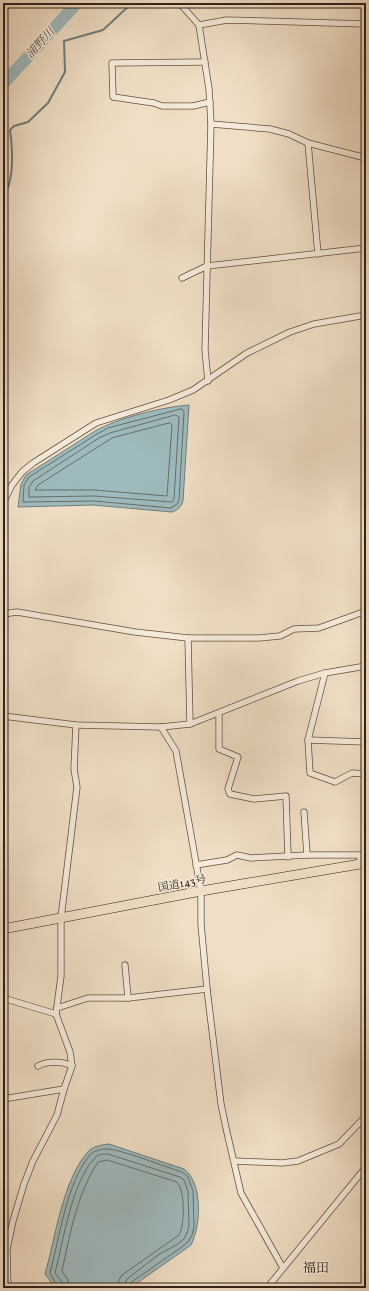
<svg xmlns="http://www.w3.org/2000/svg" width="369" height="1291" font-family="Vollkorn,'Noto Serif JP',serif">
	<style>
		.water { fill: #9ebabe; stroke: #727d7b }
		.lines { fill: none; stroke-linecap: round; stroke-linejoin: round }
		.shore { stroke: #676e6a; stroke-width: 1 }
		.stream { stroke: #727d7b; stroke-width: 2 }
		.river { stroke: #9ebabe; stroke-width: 12 }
		.minor-casing { stroke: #605143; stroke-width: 7 }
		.trunk-casing { stroke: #302217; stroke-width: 10 }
		.minor { stroke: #f5eada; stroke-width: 5.5 }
		.trunk { stroke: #f0dfc6; stroke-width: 9 }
		.labels { text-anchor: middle; stroke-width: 3; stroke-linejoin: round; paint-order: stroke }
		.street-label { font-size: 11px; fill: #302217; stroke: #f5eada }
		.water-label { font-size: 12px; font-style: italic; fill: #515049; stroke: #f5eada }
		.quarter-label { font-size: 13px; fill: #302217; stroke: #f5eada }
	</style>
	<rect width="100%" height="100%" fill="#f0dfc6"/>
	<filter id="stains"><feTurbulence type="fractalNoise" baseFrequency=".005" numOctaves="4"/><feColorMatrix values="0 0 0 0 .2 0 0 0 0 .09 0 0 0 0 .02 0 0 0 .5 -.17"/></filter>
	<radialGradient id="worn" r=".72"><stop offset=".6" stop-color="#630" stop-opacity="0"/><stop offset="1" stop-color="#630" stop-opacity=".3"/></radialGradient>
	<!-- water -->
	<g class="water">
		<path d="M189 405 183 501C181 507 178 510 172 512L93 505 18 507 21 484 26 475 95 431C118 418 162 407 189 405Z"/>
		<path d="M109 1144 184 1169C203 1183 201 1225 191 1245L130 1288H59L54 1286 45 1274C55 1239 63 1180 87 1153 92 1146 101 1145 109 1144Z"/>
	</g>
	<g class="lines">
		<!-- shore -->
		<g class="shore">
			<path d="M182 409 184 412 179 500 177 504 171 508 94 501 23 502 24 485 29 477 97 434 108 428Z"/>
			<path d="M176 415 179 417 174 499 172 502 94 496 29 497V487L33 481 99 438 110 433Z"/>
			<path d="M170 423 172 425 167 496 94 490H35L38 485 112 438Z"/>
			<path d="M58 1288 50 1273C59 1240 67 1181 90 1155 94 1151 100 1149 106 1149 118 1148 168 1168 182 1172L188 1177 193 1191 194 1227 192 1235 188 1242 179 1249 133 1281 129 1284 128 1288"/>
			<path d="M63 1288 62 1282 55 1273C63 1242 72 1182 94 1159 97 1154 103 1154 108 1154L180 1177 184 1180 188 1191 189 1226 187 1233 184 1239 176 1245 158 1255 127 1279 123 1288"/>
			<path d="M69 1288 68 1280 62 1271C70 1234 77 1194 98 1162L107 1160 177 1182C185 1190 185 1225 179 1235L122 1275 118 1282 117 1288"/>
		</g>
		<!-- stream -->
		<path class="stream" d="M3 198C15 180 13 152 10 130L14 126 28 122 48 103 65 72 64 41 103 30 132 3"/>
		<!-- river -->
		<path class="river" d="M3 84 77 3"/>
		<!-- minor casing -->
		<g class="minor-casing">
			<g id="minor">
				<path d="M183 7 199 25 209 89 211 124 205 350 208 381"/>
				<path d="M199 25 227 20 366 24"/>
				<path d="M205 62 112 63 113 97 154 103 162 106H193L210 102"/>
				<path d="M211 124 270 129 289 134 308 143 366 158"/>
				<path d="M308 143 318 254"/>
				<path d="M182 278 207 266 366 248"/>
				<path d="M3 503 12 485 22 472 33 463 96 423 169 400 193 390 247 353 290 332 314 324 366 315"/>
				<path d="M3 614 17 612 135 632 188 638H259L280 636 294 629 319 628 366 611"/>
				<path d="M188 638 190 724"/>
				<path d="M325 673 308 740 310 773 335 782 352 773 366 774"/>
				<path d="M219 713V749L238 757 228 789 230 794 254 799 286 796 288 857"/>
				<path d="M3 716 76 725 161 727 190 724 298 681 325 673 366 666"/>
				<path d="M161 727 176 751 201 891V924L207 989 221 1104 226 1128 241 1193 283 1268"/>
				<path d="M308 740 366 742"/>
				<path d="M304 812 307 855"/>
				<path d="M196 865 227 860 237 855 251 858 307 855H360V865"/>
				<path d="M125 965 128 998"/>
				<path d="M3 998 56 1014"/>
				<path d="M57 1008 88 998H128L207 989"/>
				<path d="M38 1066C47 1061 62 1061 72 1066"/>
				<path d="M3 1099 64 1089"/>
				<path d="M235 1161 282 1163 298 1161 339 1144 366 1116"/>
				<path d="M8 1288 7 1249 13 1221 24 1184 33 1161 57 1115 64 1089 72 1066 70 1052 56 1014 61 976V918L77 787 74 769 76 725"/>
				<path d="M267 1288 366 1167"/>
			</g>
		</g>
		<!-- trunk casing -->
		<g class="trunk-casing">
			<path id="trunk" d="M3 929 201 891 366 863"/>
		</g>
		<!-- minor -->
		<use href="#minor" class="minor"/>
		<!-- trunk -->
		<use href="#trunk" class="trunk"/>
	</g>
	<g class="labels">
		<!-- street labels -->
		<g class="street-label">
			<text transform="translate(182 883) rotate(-11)" y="4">国道143号</text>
		</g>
		<!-- water labels -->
		<g class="water-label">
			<text transform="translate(40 43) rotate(-47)" y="4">浦野川</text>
		</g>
		<!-- quarter labels -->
		<g class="quarter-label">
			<text x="316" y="1272">福田</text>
		</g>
	</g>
	<!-- margin -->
	<rect width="369" height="1291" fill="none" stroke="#f0dfc6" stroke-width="16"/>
	<rect x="4" y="4" width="361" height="1283" fill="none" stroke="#302217" stroke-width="2"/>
	<rect x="8" y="8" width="353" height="1275" fill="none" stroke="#302217"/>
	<rect width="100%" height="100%" filter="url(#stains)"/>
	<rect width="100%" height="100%" fill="url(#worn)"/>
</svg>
